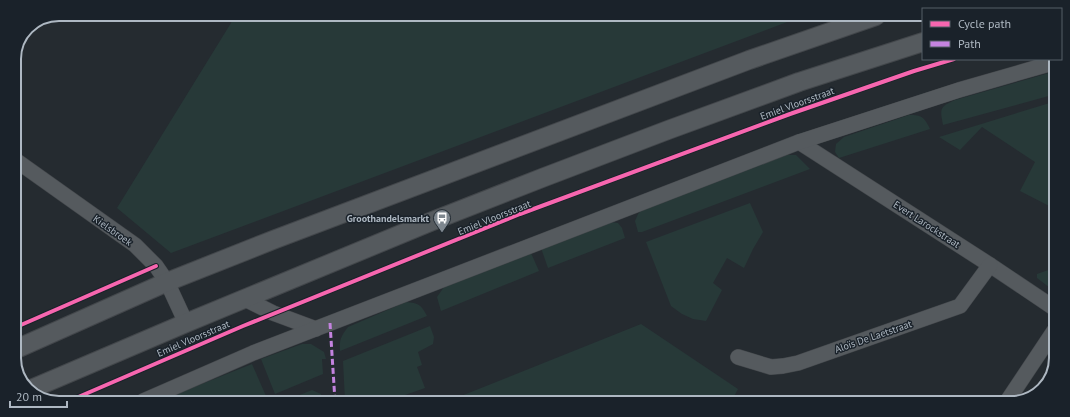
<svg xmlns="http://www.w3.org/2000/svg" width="1070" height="417" font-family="'PT Sans',sans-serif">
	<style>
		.green { fill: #273938 }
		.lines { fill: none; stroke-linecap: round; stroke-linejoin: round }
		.minor-casing { stroke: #43474b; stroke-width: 16 }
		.tertiary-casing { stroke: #43474b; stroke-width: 20 }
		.minor { stroke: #555a5e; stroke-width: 15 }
		.tertiary { stroke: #555a5e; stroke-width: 18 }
		.quiet { stroke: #c483df; stroke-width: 3; stroke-dasharray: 6 3; stroke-linecap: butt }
		.cycleway-casing { stroke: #1a222a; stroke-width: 6 }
		.cycleway { stroke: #f766af; stroke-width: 4 }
		.labels { text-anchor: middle; stroke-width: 3; stroke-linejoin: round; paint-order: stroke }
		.street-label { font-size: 10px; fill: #aeb8c2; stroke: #1a222a }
		.poi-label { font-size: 10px; font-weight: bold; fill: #aeb8c2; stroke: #1a222a; text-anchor: end }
		.rim { fill: none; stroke: #aeb8c2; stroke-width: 2 }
	</style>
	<rect width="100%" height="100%" fill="#252b30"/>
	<!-- green -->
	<g class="green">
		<path d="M234 14 803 16 171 253 117 208 231 23Z"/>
		<path d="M1056 71V94L943 125C940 109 939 107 955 100Z"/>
		<path d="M1053 102 1056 103 1055 209 1020 191 1035 162 982 127 960 150 939 137Z"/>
		<path d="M909 115C922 115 924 117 930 129L839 158 835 152 836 144 844 137Z"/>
		<path d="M787 155H796L810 169 642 232H638L635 221 638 214 645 206Z"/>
		<path d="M750 203 763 232 753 249 744 268 727 258 713 283 722 290 706 321 693 319 682 314 671 306 646 242Z"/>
		<path d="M611 222 618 223 622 228 625 238 548 268 541 248Z"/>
		<path d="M531 253 539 271 441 311 437 297 444 287Z"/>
		<path d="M1054 268V291L1037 278V274Z"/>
		<path d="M406 302C419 303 421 305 427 316L340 351C339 340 341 336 348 327Z"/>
		<path d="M641 324 738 389 731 402H459L461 396Z"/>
		<path d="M430 326 434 337 433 344 418 352 422 365 417 367 425 388 388 401H345L343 361Z"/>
		<path d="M302 344H311L324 352 326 359H322L323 374 275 394 261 359Z"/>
		<path d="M252 364 266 396 255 401H165L169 397Z"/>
		<path d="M312 390 321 394 322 401H285Z"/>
	</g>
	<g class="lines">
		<!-- minor casing -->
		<g class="minor-casing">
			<g id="minor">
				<path d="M799 142 990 265 1054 308"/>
				<path d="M14 159 135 245 156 266 167 282 186 323"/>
				<path d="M245 299 273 313 316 329"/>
				<path d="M738 357 771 367 783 366 798 363 960 306 990 265"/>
				<path d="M143 401 253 353 799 142 959 90 1056 62"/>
				<path d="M1006 403 1054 331"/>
			</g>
		</g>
		<!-- tertiary casing -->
		<g class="tertiary-casing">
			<g id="tertiary">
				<path d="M14 350 167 282 273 240 749 60 876 16"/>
				<path d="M29 390 186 323 435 220 542 178 668 130 799 82 923 42"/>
			</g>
		</g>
		<!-- minor -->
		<use href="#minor" class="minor"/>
		<!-- tertiary -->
		<use href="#tertiary" class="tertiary"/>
		<!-- quiet -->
		<path class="quiet" d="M330 323 335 401"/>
		<!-- cycleway casing -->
		<g class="cycleway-casing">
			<g id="cycleway">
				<path d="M14 328 156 266"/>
				<path d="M69 401 243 326 520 214 790 114 914 71 954 59"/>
			</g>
		</g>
		<!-- cycleway -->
		<use href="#cycleway" class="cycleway"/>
	</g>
	<!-- icons -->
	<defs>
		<g id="bus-pin" transform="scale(0.9)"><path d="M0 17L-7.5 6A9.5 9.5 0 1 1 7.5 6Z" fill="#7e878f" stroke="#1a222a"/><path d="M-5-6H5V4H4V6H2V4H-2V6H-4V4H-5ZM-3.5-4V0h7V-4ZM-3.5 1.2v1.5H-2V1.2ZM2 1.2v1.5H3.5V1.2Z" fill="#fff"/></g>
	</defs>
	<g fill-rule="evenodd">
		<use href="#bus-pin" x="442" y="218"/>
	</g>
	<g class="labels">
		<!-- street labels -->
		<g class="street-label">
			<text transform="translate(797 103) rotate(-20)" y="4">Emiel Vloorsstraat</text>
			<text transform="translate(494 217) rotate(-22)" y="4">Emiel Vloorsstraat</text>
			<text transform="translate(927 224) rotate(33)" y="4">Evert Larockstraat</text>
			<text transform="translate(113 230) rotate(35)" y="4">Kielsbroek</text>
			<text transform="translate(873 336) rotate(-19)" y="4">Aloïs De Laetstraat</text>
			<text transform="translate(193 338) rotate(-23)" y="4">Emiel Vloorsstraat</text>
		</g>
		<!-- poi labels -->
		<g class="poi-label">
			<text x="429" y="222">Groothandelsmarkt</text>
		</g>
	</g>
	<!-- crop -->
	<path d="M0 0H1070V417H0ZM59 21H1011A38 38 0 0 1 1049 59V358A38 38 0 0 1 1011 396H59A38 38 0 0 1 21 358V59A38 38 0 0 1 59 21Z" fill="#1a222a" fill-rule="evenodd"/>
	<path class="rim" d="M59 21H1011A38 38 0 0 1 1049 59V358A38 38 0 0 1 1011 396H59A38 38 0 0 1 21 358V59A38 38 0 0 1 59 21Z"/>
	<!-- legend -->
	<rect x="922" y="8" width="140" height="52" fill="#1a222a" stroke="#555e67"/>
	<rect x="930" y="21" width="20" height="6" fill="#f766af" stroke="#555e67"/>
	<text x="958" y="28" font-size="12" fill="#aeb8c2">Cycle path</text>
	<rect x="930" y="41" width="20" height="6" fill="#c483df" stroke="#555e67"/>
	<text x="958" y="48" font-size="12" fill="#aeb8c2">Path</text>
	<!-- scale -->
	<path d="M10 401v6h57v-6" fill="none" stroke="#aeb8c2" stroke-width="2"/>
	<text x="16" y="401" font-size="12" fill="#aeb8c2" stroke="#1a222a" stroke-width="3" paint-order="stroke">20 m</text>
</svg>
